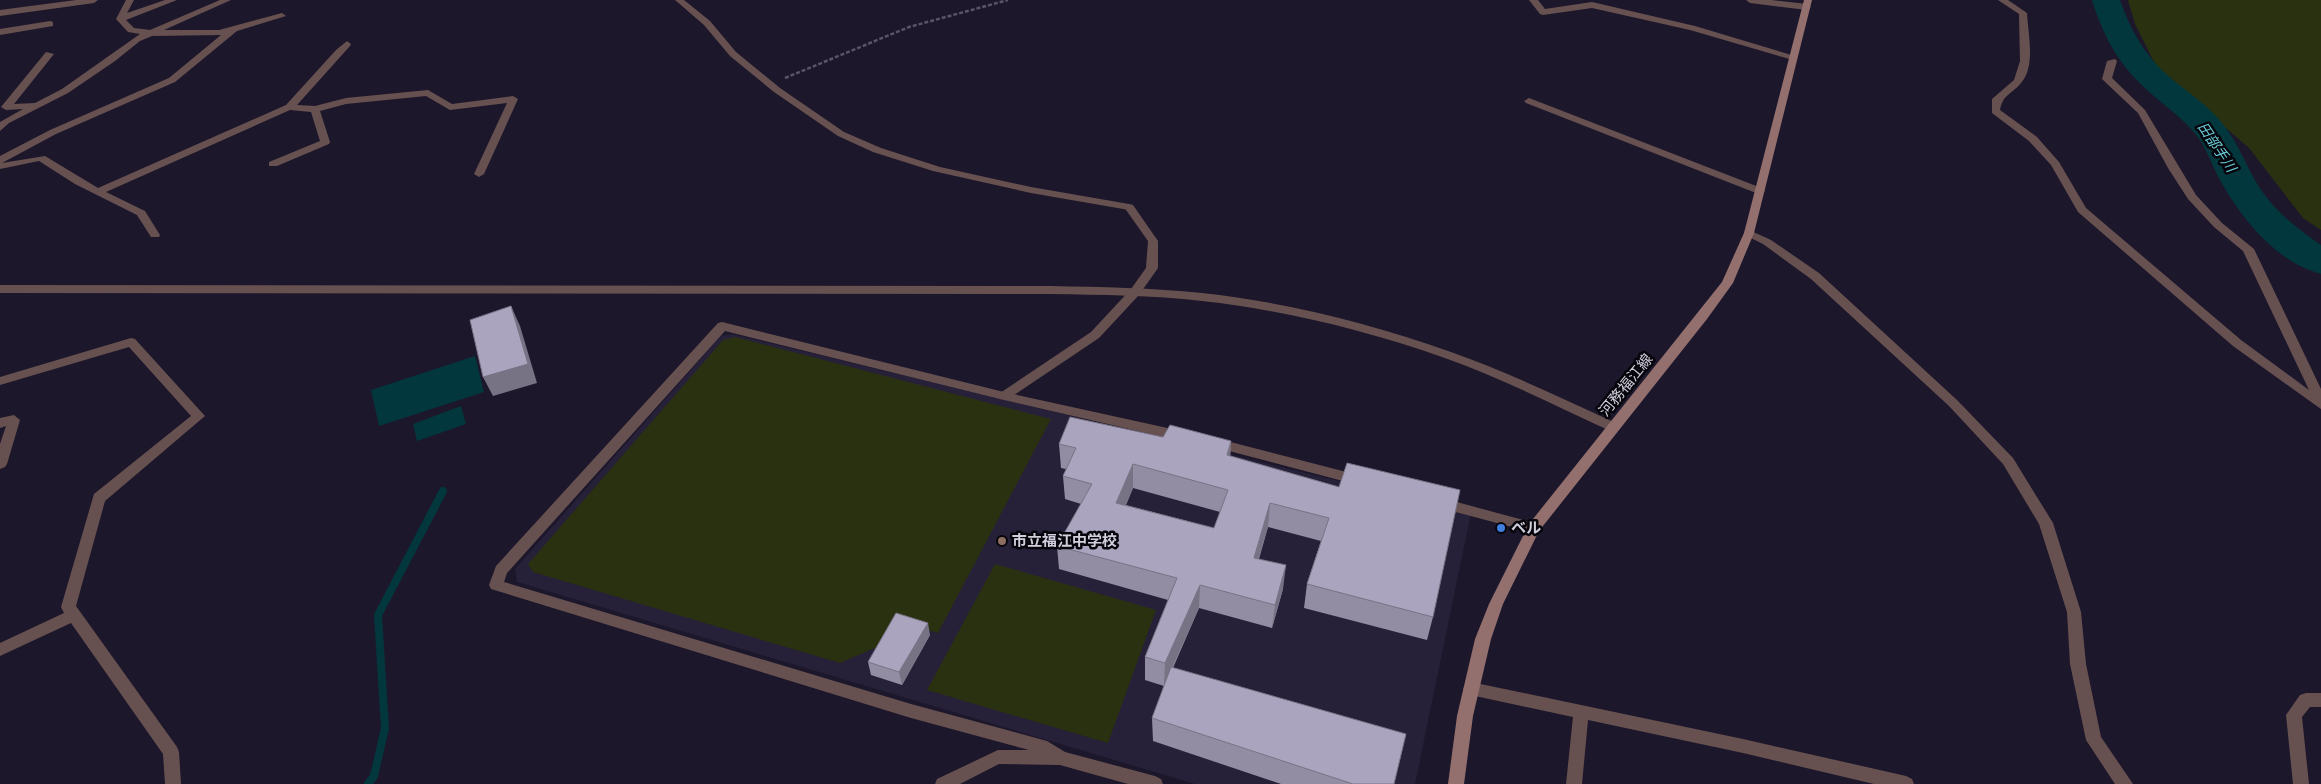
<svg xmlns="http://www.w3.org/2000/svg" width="2321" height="784" font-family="Georgia,'Noto Sans JP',serif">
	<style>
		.built { fill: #272039 }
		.green { fill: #2a3110 }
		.water { fill: #02383d }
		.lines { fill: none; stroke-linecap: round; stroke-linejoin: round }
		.stream { stroke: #02383d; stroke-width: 8 }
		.river { fill: #02383d; fill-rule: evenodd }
		.path { stroke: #595466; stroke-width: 2.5; stroke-dasharray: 4 2; stroke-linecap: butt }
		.service { fill: #675150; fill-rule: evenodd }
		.minor { fill: #675150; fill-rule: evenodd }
		.tertiary { fill: #675150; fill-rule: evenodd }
		.secondary { fill: #93706e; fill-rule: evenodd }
		.wall { fill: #928da3; fill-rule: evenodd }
		.shaded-wall { fill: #777385 }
		.building { fill: #aaa4be; stroke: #777385; fill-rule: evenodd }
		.shop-dot { fill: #3f7fe0; stroke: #06050c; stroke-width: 2 }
		.education-dot { fill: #8d6e63; stroke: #06050c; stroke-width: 2 }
		.labels { text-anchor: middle; stroke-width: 5; stroke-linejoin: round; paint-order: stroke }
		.far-water-label { font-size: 14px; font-style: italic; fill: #6cd0dc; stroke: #06050c }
		.street-label { font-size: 15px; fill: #d2cfdd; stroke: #06050c }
		.poi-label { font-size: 15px; font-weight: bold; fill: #d2cfdd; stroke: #06050c; text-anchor: start }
	</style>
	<rect width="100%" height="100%" fill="#1d172b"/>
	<!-- built -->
	<path class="built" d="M732 334 1471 513 1415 784H1195L517 582 515 569 721 336Z"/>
	<!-- green -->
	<g class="green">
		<path d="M2128 0H2321V230L2303 218 2249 148 2157 68 2135 24Z"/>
		<path d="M735 337 1051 419 938 633 895 621 877 647 840 663 533 572 528 564 723 340Z"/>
		<path d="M995 564 1156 610 1108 743 927 690Z"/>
	</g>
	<!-- water -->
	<g class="water">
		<path d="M475 356 484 392 379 426 371 390Z"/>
		<path d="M461 406 466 424 417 441 413 424Z"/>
	</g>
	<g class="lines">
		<!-- stream -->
		<path class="stream" d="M368 784 374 776 385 728 378 615 443 491"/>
		<!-- river -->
		<path class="river" d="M2092 0H2120C2130 28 2143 53 2165 73 2184 90 2206 103 2222 123 2237 141 2245 163 2256 182 2272 209 2296 228 2321 245V274C2277 263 2241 218 2220 180 2212 166 2207 149 2197 136 2183 117 2161 104 2144 87 2118 64 2102 33 2092 0Z"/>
		<!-- path -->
		<path class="path" d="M785 78 909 27 1008 0"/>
		<!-- service -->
		<g class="service">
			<path d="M1129 204 1133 205 1158 241V268L1139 295 1099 338 1008 399H1000L998 396 1000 393 1091 332 1131 289 1146 268 1148 241 1124 207Z"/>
			<path d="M2306 693H2321V707H2310L2302 717 2309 784H2293L2286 715 2300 695Z"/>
		</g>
		<!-- minor -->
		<g class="minor">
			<path d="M76 0H98L94 3 0 16V10Z"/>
			<path d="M126 0H134L127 13 165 0H177L126 20 134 28 150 30 220 0H231L164 30H219L282 13 286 16 237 31 175 82 56 134 2 163 45 156 98 188 286 105 336 50 347 41 351 44 350 46 297 105 315 106 346 98 428 90 452 104 513 96 518 99 484 174 479 177 474 174 507 103 450 110 426 96 346 104 320 111 330 142 329 144 277 166H269V162L320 141 311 112 290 110 106 192 145 211 160 235 159 237H151L137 215 75 184 39 161 0 169V156L50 130 169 78 221 35 152 36 140 41 115 61 68 93 9 123 0 131V122L23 109 6 110 1 107 46 52 54 54 14 104 35 103 62 89 140 34 128 32 116 19Z"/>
			<path d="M675 0H684L710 21 736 52 780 88 844 132 881 148 940 167 1031 187 1129 204 1134 207 1129 210 1031 193 933 171 873 152 838 136 774 92 730 56 704 25Z"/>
			<path d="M1529 0H1538L1545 9 1592 2 1695 26 1798 57 1793 60 1690 30 1592 8 1543 15 1540 14Z"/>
			<path d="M1746 0H1771L1807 4 1811 7 1807 10 1750 3Z"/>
			<path d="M1998 0H2008L2027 13C2028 34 2036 66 2021 83 2012 94 2003 94 2000 110L2037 137 2059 162 2086 208 2241 340 2309 390 2243 251 2214 227 2188 199 2168 168 2138 113 2102 79 2107 61 2115 59 2117 61 2112 78 2145 110 2196 195 2222 223 2254 249 2321 389V409L2233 346 2078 212 2051 165 2029 141 1992 113V99L2014 80 2020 61 2019 14Z"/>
			<path d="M50 21 53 22V26L0 35V29Z"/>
			<path d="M1529 98 1764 189 1765 191 1760 194 1756 193 1526 103 1524 101Z"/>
			<path d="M1749 230 1771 240 1819 273 1957 400 2013 458 2053 523 2081 612 2086 664 2101 737 2133 784H2115L2086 740 2070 664 2067 612 2039 524 2003 464 1949 406 1811 279 1763 244 1745 235 1744 233 1745 231Z"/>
			<path d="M722 322 1004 392 1181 431 1186 433 1187 436 1186 439 1181 441 1004 400 725 331 507 573 504 582 911 704 1047 741 1065 752 1155 776 1161 779 1163 784H1128L1060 765 999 764 960 784H935L937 779 998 750H1029L911 718 491 589 489 585 496 566 718 323Z"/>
			<path d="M131 338 135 339 205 416 105 501 76 606 177 747 179 752 181 784H165L163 754 71 623 0 656V643L64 613 61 607 94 494 191 416 129 347 0 385V377Z"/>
			<path d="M14 415 20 420 7 464 5 467 0 469V444L6 426 0 428V418Z"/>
			<path d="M1215 438 1358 475 1363 476 1365 480 1363 484 1358 485 1210 446 1208 443 1210 440Z"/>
			<path d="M1442 498 1534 523 1539 524 1541 528 1539 532 1534 533 1437 507 1435 503 1437 499Z"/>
			<path d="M1471 682 1743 739 1906 776 1912 779 1914 784H1874L1743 753 1588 720 1582 784H1566L1573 717 1466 694 1463 689 1466 684Z"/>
		</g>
		<!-- tertiary -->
		<path class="tertiary" d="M0 285 1051 286C1101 287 1152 288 1202 293 1286 302 1372 324 1451 352 1508 372 1563 399 1618 424L1619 427 1618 430H1608C1554 405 1499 377 1442 357 1365 330 1283 310 1202 301 1152 295 1102 295 1051 294L0 293Z"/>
		<!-- secondary -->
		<path class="secondary" d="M1804 0H1812L1754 233 1733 283 1707 319 1539 531 1503 604 1491 639 1473 716 1464 784H1448L1457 716 1475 639 1489 604 1529 524 1722 282 1744 233Z"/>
	</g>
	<!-- wall -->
	<g class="wall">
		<path d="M1163 437 1231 441 1230 456 1339 487 1433 617 1427 640 1304 608 1307 584 1321 541 1268 527 1259 559 1283 589 1272 628 1199 608 1173 668 1394 784H1281L1153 741 1152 718 1164 686 1145 680V657L1168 600 1059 569 1057 546 1081 504 1065 499 1063 476 1066 469 1061 468 1059 444ZM1133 488 1220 512 1214 528 1126 505Z"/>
		<path d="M930 635 902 685 871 675 868 662Z"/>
	</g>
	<!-- shaded-wall -->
	<g class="shaded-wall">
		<path d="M511 306 520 326 537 383 493 396 483 377Z"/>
		<path d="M1231 441 1230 465 1227 455Z"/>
		<path d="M1133 464V488L1117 526 1116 503Z"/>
		<path d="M1270 503 1268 527 1252 581 1254 558Z"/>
		<path d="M1286 565 1283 589 1272 628 1275 605Z"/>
		<path d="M1200 585 1199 608 1164 686 1165 663Z"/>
		<path d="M928 623 930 635 902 685 899 672Z"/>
	</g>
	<!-- building -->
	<g class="building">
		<path d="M511 306 528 364 483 377 470 320Z"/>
		<path d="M1070 417 1163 437 1170 425 1231 441 1227 455 1339 487 1347 463 1460 490 1433 617 1307 584 1329 518 1270 503 1254 558 1286 565 1275 605 1200 585 1165 663 1145 657 1177 578 1057 546 1092 484 1063 476 1076 448 1059 444ZM1133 464 1228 490 1214 528 1116 503Z"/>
		<path d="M896 613 928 623 899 672 868 662Z"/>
		<path d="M1171 667 1406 734 1394 784H1353L1152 718Z"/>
	</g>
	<!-- markers -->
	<circle class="shop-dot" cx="1501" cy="528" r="5"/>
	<circle class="education-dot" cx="1002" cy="541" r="5"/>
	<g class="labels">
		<!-- far-water labels -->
		<g class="far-water-label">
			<text transform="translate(2217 147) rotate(56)" y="5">田部手川</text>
		</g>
		<!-- street labels -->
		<g class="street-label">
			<text transform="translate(1626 385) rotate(-51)" y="5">河務福江線</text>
		</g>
		<!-- poi labels -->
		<g class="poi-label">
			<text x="1511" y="533">ベル</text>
			<text x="1012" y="546">市立福江中学校</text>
		</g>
	</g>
</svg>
